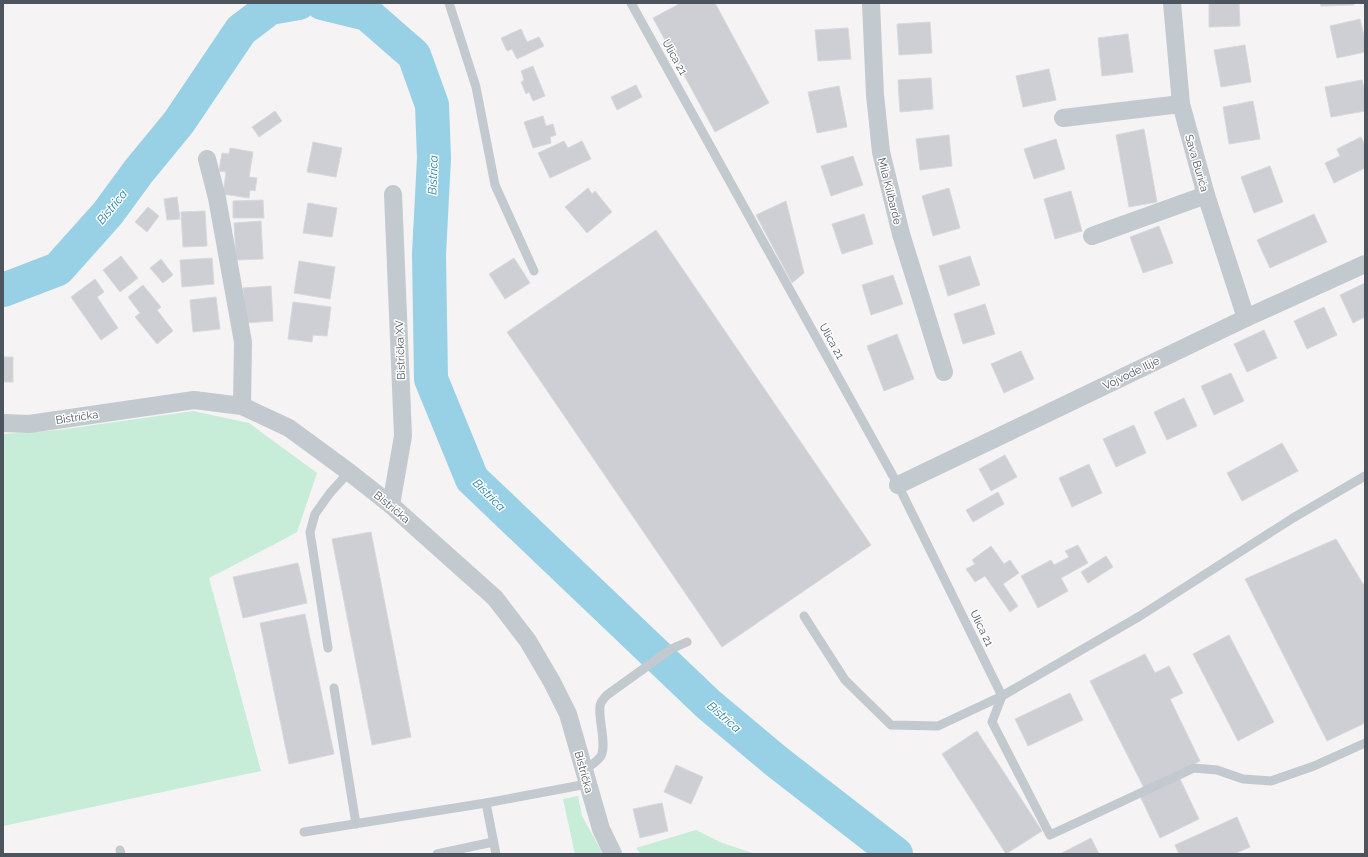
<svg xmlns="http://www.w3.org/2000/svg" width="1368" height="857" font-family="Raleway,sans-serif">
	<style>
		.green { fill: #c7ecd8 }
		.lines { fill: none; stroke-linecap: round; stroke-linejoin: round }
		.river { stroke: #98d0e5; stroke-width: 34 }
		.building { fill: #cdcfd4; stroke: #d7d9dd }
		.lane { stroke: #c2c9cf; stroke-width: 9 }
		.street { stroke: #c2c9cf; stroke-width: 18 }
		.labels { text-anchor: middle; stroke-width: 3; stroke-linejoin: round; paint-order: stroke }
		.street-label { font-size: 11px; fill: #4c545e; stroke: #fff }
		.water-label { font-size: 12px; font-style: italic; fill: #1b7da3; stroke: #fff }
	</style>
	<rect width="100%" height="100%" fill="#f5f3f3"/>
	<!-- green -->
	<g class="green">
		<path d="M193 411 249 423 317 473 297 532 275 544 209 578 261 771 3 826V434L59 430Z"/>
		<path d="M578 796 582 816 603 854H575L563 799Z"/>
		<path d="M696 830 722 843 756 854H641L636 848Z"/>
	</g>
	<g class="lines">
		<!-- river -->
		<g class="river">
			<path d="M322 3 367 14 414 55 432 105 434 158 429 254 431 379 472 479 708 704 776 761 896 854"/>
			<path d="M3 290 58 269 108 213 138 172 179 122 241 30 270 8 299 3"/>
		</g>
	</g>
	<!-- building -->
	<g class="building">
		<path d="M681 3H715L769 103 715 132 653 18Z"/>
		<path d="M1209 3H1239L1240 26 1209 27Z"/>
		<path d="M1320 3H1354V5L1321 6Z"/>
		<path d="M1360 19 1365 40V52L1337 58 1330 26Z"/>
		<path d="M930 22 932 53 899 55 897 24Z"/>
		<path d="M848 28 851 59 818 61 815 30Z"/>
		<path d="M521 29 527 42 539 37 544 46 517 59 512 49 507 51 501 38Z"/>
		<path d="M1128 34 1133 72 1102 76 1098 38Z"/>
		<path d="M1245 45 1251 82 1221 87 1214 50Z"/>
		<path d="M533 66 545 96 533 101 529 92 526 94 521 82 524 80 521 71Z"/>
		<path d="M1049 69 1056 100 1023 107 1016 76Z"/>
		<path d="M931 78 933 109 900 112 898 80Z"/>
		<path d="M1362 80 1365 92V111L1331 117 1325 87Z"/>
		<path d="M636 85 642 97 617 110 611 97Z"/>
		<path d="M839 86 847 127 817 133 808 92Z"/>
		<path d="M1253 101 1260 139 1229 144 1223 107Z"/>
		<path d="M275 111 282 121 259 137 252 127Z"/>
		<path d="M543 116 546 126 553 124 556 135 550 137 551 143 533 148 524 122Z"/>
		<path d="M1144 129 1157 202 1129 207 1116 135Z"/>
		<path d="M949 135 952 166 920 170 916 139Z"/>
		<path d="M1361 137 1365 145V168L1334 183 1325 163 1340 156 1337 149Z"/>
		<path d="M1056 139 1065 169 1034 179 1024 149Z"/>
		<path d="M564 141 568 148 582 141 591 159 550 178 538 153Z"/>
		<path d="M313 142 342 148 336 177 307 172Z"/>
		<path d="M230 148 253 152 249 177 257 178 255 191 250 190 249 198 223 194 226 172 219 171 222 153 229 154Z"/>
		<path d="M853 156 863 185 831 196 821 166Z"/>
		<path d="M1270 166 1283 202 1254 213 1241 177Z"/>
		<path d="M588 188 592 194 595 191 612 212 587 233 565 207Z"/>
		<path d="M949 188 960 228 933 236 922 196Z"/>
		<path d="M1071 191 1082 231 1055 239 1044 199Z"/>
		<path d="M177 197 180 219 167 220 164 199Z"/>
		<path d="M263 200 264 218H233V201Z"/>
		<path d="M786 201 804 273 792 283 756 215Z"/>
		<path d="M308 203 337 208 332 237 303 233Z"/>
		<path d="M148 207 159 216 147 232 135 222Z"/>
		<path d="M205 211 207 246 183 247 181 212Z"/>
		<path d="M864 214 873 244 842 254 832 224Z"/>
		<path d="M1314 214 1327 242 1270 268 1257 240Z"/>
		<path d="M261 221 263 259 236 260 234 223Z"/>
		<path d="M1159 226 1173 263 1143 273 1130 237Z"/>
		<path d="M656 230 871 545 722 647 507 332Z"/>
		<path d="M121 256 138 278 120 292 103 270Z"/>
		<path d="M970 256 980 285 948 296 939 266Z"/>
		<path d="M212 258 214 284 182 287 180 260Z"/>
		<path d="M514 258 530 283 505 299 489 274Z"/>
		<path d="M161 259 173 275 163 283 150 268Z"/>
		<path d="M299 261 335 267 330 299 294 293Z"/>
		<path d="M893 275 903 304 871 315 862 285Z"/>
		<path d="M95 279 104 292 97 297 118 328 101 340 71 297Z"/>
		<path d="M1365 283V317L1353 323 1340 295Z"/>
		<path d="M143 285 161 307 157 310 173 331 157 344 135 317 140 313 128 297Z"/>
		<path d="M271 286 273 321 246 323 243 288Z"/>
		<path d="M216 297 220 329 193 332 190 300Z"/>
		<path d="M293 302 331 307 327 336 313 335 312 342 288 339Z"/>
		<path d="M985 304 995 334 963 344 954 314Z"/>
		<path d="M1324 307 1337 335 1307 349 1294 321Z"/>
		<path d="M1264 330 1277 358 1247 372 1234 344Z"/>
		<path d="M897 334 914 379 884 391 867 346Z"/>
		<path d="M1021 351 1034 379 1004 393 991 364Z"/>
		<rect x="3" y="357" width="10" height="25"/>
		<path d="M1231 373 1244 401 1214 415 1201 386Z"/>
		<path d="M1184 398 1197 426 1167 440 1154 412Z"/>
		<path d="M1134 425 1146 453 1116 467 1103 439Z"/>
		<path d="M1282 443 1298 471 1242 501 1227 473Z"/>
		<path d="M1005 455 1017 477 991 491 979 469Z"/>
		<path d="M1089 464 1102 493 1072 507 1059 478Z"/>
		<path d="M998 492 1004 504 973 522 966 510Z"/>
		<path d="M371 532 411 737 372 745 332 539Z"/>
		<path d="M1336 539 1363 584 1365 583V723L1327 741 1245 579Z"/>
		<path d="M1078 545 1088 563 1061 578 1068 591 1038 608 1021 576 1051 560 1054 565 1069 557 1065 551Z"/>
		<path d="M991 546 1004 564 1010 560 1019 573 1003 584 1018 606 1010 612 985 576 975 582 966 569 975 564 972 560Z"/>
		<path d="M1106 556 1113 567 1088 583 1081 572Z"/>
		<path d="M298 563 307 603 243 618 233 577Z"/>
		<path d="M305 614 334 754 289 764 260 623Z"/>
		<path d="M1229 635 1274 722 1238 741 1193 654Z"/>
		<path d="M1145 654 1155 673 1169 666 1183 693 1170 699 1200 761 1144 788 1090 681Z"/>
		<path d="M1070 693 1083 720 1028 746 1015 719Z"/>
		<path d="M977 731 1042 831 1006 854 942 754Z"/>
		<path d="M676 765 703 777 691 804 664 792Z"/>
		<path d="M1179 777 1199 819 1160 838 1140 796Z"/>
		<path d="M662 803 668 831 640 838 633 809Z"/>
		<path d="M1237 817 1250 847 1234 854H1179L1175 845Z"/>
		<path d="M1091 838 1099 854H1060Z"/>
	</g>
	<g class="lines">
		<!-- lane -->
		<g class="lane">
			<path d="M449 3 476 87 495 185 534 271"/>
			<path d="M631 3 898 485 1002 696"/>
			<path d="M804 616 845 680 891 725 938 726 1002 696 1140 616 1293 518 1365 476"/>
			<path d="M328 648 310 532 315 514 330 493 349 472"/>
			<path d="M334 688 356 824"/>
			<path d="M1002 696 992 722 1050 835 1194 768 1217 770 1243 779 1271 781 1314 766 1365 743"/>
			<path d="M584 770C590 766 597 762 601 756 607 745 598 718 600 706 601 701 604 698 607 695L671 649 687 642"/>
			<path d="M486 803 496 854"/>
			<path d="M304 832 486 803 587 784"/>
			<path d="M120 850 121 854"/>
			<path d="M437 854 493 842"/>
		</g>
		<!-- street -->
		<g class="street">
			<path d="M871 3 875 95 881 152 901 234 944 372"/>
			<path d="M1172 3 1181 104 1206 195 1246 318"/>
			<path d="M1063 118 1181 104"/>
			<path d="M207 159 217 198 243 342 242 406"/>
			<path d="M1092 236 1206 195"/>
			<path d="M3 423 29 424 194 400 242 406 289 428 349 472 391 505 495 598 528 641 552 682 568 714 601 829 613 854"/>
			<path d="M898 485 1246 318 1365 264"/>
			<path d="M391 505 403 436 393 194"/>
		</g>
	</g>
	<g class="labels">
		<!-- street labels -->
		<g class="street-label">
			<text transform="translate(675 57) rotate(61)" y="4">Ulica 21</text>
			<text transform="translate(1197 163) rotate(74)" y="4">Sava Burića</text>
			<text transform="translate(890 191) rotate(76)" y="4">Mila Kilibarde</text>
			<text transform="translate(832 341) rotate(61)" y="4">Ulica 21</text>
			<text transform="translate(400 350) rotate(-92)" y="4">Bistrička XV</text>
			<text transform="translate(1131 373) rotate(-26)" y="4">Vojvode Ilije</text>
			<text transform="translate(77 417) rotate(-8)" y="4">Bistrička</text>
			<text transform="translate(392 507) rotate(40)" y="4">Bistrička</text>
			<text transform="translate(982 628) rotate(64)" y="4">Ulica 21</text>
			<text transform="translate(584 772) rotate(75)" y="4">Bistrička</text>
		</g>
		<!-- water labels -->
		<g class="water-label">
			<text transform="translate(433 175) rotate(-88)" y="4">Bistrica</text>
			<text transform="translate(112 207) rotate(-51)" y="4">Bistrica</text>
			<text transform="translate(489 495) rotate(45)" y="4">Bistrica</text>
			<text transform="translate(724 717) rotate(41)" y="4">Bistrica</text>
		</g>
	</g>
	<!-- border -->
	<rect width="1368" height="857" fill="none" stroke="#4c545e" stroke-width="8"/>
</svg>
